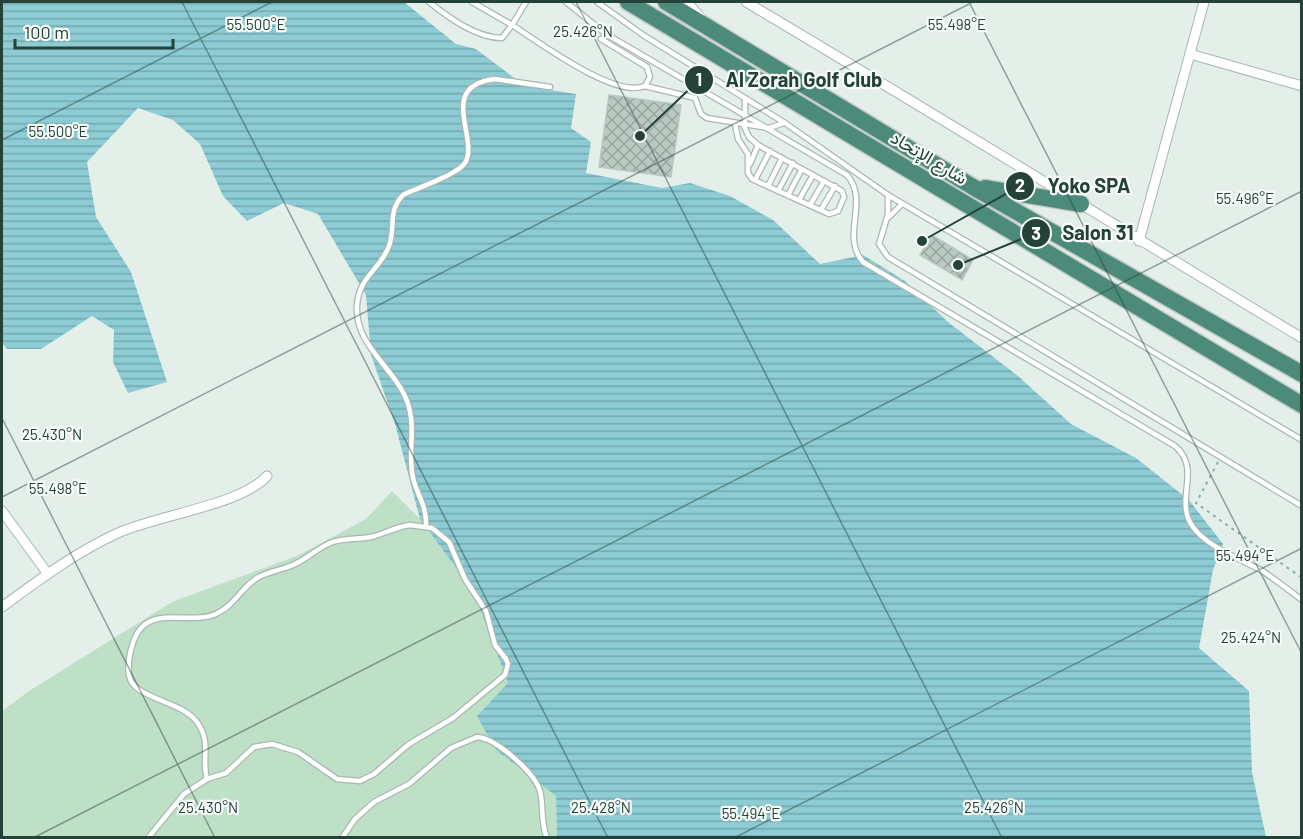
<svg xmlns="http://www.w3.org/2000/svg" width="1303" height="839" font-family="Barlow,Vazirmatn,sans-serif">
	<style>
		.grass { fill: #bee0c6 }
		.water { fill: url(#water-rules) }
		.building { fill: url(#building-cross-hatch); stroke: #b7c9c1; stroke-width: 1.5 }
		.lines { fill: none; stroke-linecap: round; stroke-linejoin: round }
		.service-casing { stroke: #a7b8b1; stroke-width: 7 }
		.minor-casing { stroke: #a7b8b1; stroke-width: 11 }
		.tertiary-casing { stroke: #a7b8b1; stroke-width: 14 }
		.trunk-casing { stroke: #c2cac7; stroke-width: 19 }
		.path { stroke: #85b3a3; stroke-width: 2; stroke-dasharray: 3 4.5; stroke-linecap: butt }
		.service { stroke: #fff; stroke-width: 4.5 }
		.minor { stroke: #fff; stroke-width: 9 }
		.tertiary { stroke: #fff; stroke-width: 12 }
		.trunk { stroke: #4c8a79; stroke-width: 16 }
		.ticks { fill: none; stroke: #244238; stroke-width: 1.5; stroke-opacity: 0.45 }
		.labels { text-anchor: middle; stroke-width: 4.5; stroke-linejoin: round; paint-order: stroke }
		.street-label { font-size: 18px; fill: #244238; stroke: #f6fbf8 }
		.ticks-label { font-size: 15px; text-anchor: middle; fill: #244238; stroke: #f6fbf8; stroke-width: 4.5; stroke-linejoin: round; paint-order: stroke }
		.leader { fill: none; stroke: #244238; stroke-width: 2 }
		.callout-dot { fill: #244238; stroke: #f6fbf8; stroke-width: 2 }
		.mark-label { font-size: 18px; text-anchor: middle; font-weight: bold; fill: #fff }
		.callout-label { font-size: 20px; text-anchor: middle; font-weight: bold; fill: #244238; stroke: #f6fbf8; stroke-width: 4.5; stroke-linejoin: round; paint-order: stroke }
	</style>
	<defs>
		<pattern id="water-rules" width="6" height="5" patternUnits="userSpaceOnUse" patternTransform="scale(1.5)"><rect width="6" height="5" fill="#8dccd4"/><path d="M0 2.5h6" fill="none" stroke="#73a7ad"/></pattern>
		<pattern id="building-cross-hatch" width="8" height="8" patternUnits="userSpaceOnUse" patternTransform="scale(1.5)"><rect width="8" height="8" fill="#bacac3"/><path d="M0 0l8 8M0 8l8-8" fill="none" stroke="#97a69f"/></pattern>
	</defs>
	<rect width="100%" height="100%" fill="#e5efea"/>
	<!-- grass -->
	<path class="grass" d="M392 491 420 519 473 591 508 683 497 750 556 796 557 837H2V711L29 691 172 602 299 555 366 519Z"/>
	<!-- water -->
	<path class="water" d="M2 2H404L456 44 476 49 525 86 576 94 571 128 591 142 586 173 662 188 690 183 730 196 773 220 820 264 863 255 905 281 948 322 1018 376 1071 424 1136 458 1189 500 1223 544 1213 570 1199 648 1249 691 1252 772 1266 837H557L556 796 496 750 477 716 508 683 473 591 420 519 395 424 371 355 366 295 318 214 284 203 247 221 223 196 200 144 173 120 138 108 87 162 96 217 131 272 167 382 128 393 113 362 114 330 92 316 41 349H7L2 343Z"/>
	<!-- building -->
	<g class="building">
		<path d="M609 95 681 105 671 177 599 167Z"/>
		<path d="M932 235 973 260 962 280 920 255Z"/>
	</g>
	<g class="lines">
		<!-- service casing -->
		<g class="service-casing">
			<g id="service">
				<path d="M429 2C448 17 476 38 502 38L512 25C539 42 615 99 645 86L650 77 647 67 601 39"/>
				<path d="M472 2 512 25 526 2"/>
				<path d="M566 2 606 34 847 175C870 201 840 236 863 262L1175 446C1203 470 1173 500 1193 527 1208 548 1242 559 1264 572 1277 581 1289 590 1302 600"/>
				<path d="M597 2 643 35 785 123 888 195 1302 440"/>
				<path d="M645 86 695 98 701 114 707 118 769 128 784 123"/>
				<path d="M745 99V126"/>
				<path d="M735 124 738 139 748 154V173L752 179 829 214 838 211 844 197 842 191 758 145 749 137 744 126"/>
				<path d="M750 164 758 145"/>
				<path d="M755 180 770 151"/>
				<path d="M768 186 782 158"/>
				<path d="M778 191 793 163"/>
				<path d="M788 195 802 169"/>
				<path d="M888 195V214L879 244 888 257 1302 506"/>
				<path d="M799 200 813 175"/>
				<path d="M810 205 824 181"/>
				<path d="M821 210 835 186"/>
				<path d="M889 217 902 204"/>
				<path d="M410 525 432 528 449 542 465 579 486 611 495 645 506 659 508 664 505 675 453 718 409 744 374 774 360 781 337 779 298 752 272 744 254 747 226 773 207 779C201 759 212 743 197 722 181 700 132 699 129 675 127 661 132 637 142 627 160 609 193 624 216 614 234 606 241 588 257 578 269 571 283 570 295 564 308 558 318 548 330 543 344 537 357 540 371 537 384 534 395 527 410 525Z"/>
				<path d="M426 526C427 506 417 495 413 478 407 452 417 428 407 401 394 367 354 345 357 305 359 276 381 269 389 246 396 227 387 212 403 195 417 188 457 175 465 163 480 139 436 86 495 79L550 87"/>
				<path d="M148 838 184 794 207 779"/>
				<path d="M342 838 355 819 374 802 409 784 451 748 477 737C496 738 535 773 540 791 544 806 540 822 547 838"/>
			</g>
		</g>
		<!-- minor casing -->
		<g class="minor-casing">
			<g id="minor">
				<path d="M746 2C932 112 1116 226 1302 338"/>
				<path d="M1190 54 1302 86"/>
				<path d="M1139 241 1204 2"/>
				<path d="M2 511 48 574"/>
				<path d="M2 607C39 580 76 552 118 533 158 515 241 505 267 476"/>
			</g>
		</g>
		<!-- tertiary casing -->
		<g class="tertiary-casing">
			<path id="tertiary" d="M685 2 699 18"/>
		</g>
		<!-- trunk casing -->
		<g class="trunk-casing">
			<g id="trunk">
				<path d="M628 2 1302 405"/>
				<path d="M666 2 973 187 1302 374"/>
				<path d="M985 188 1081 204"/>
			</g>
		</g>
		<!-- path -->
		<path class="path" d="M1218 462 1196 503 1302 578"/>
		<!-- service -->
		<use href="#service" class="service"/>
		<!-- minor -->
		<use href="#minor" class="minor"/>
		<!-- tertiary -->
		<use href="#tertiary" class="tertiary"/>
		<!-- trunk -->
		<use href="#trunk" class="trunk"/>
	</g>
	<!-- ticks -->
	<path class="ticks" d="M182 2 608 838M576 2 1002 838M969 2 1302 654M2 140 272 2M2 418 215 838M2 497 973 2M33 838 1302 191M734 838 1302 548"/>
	<g class="labels">
		<!-- street labels -->
		<g class="street-label">
			<text transform="translate(929 158) rotate(31)" y="6">شارع الإتحاد</text>
		</g>
	</g>
	<g class="ticks-label">
		<text x="957" y="30">55.498°E</text>
		<text x="256" y="30">55.500°E</text>
		<text x="583" y="37">25.426°N</text>
		<text x="58" y="137">55.500°E</text>
		<text x="1245" y="204">55.496°E</text>
		<text x="52" y="440">25.430°N</text>
		<text x="58" y="494">55.498°E</text>
		<text x="1245" y="561">55.494°E</text>
		<text x="1251" y="643">25.424°N</text>
		<text x="208" y="813">25.430°N</text>
		<text x="601" y="813">25.428°N</text>
		<text x="994" y="813">25.426°N</text>
		<text x="751" y="819">55.494°E</text>
	</g>
	<!-- callouts -->
	<path class="leader" d="M640 136L699 80M922 241L1020 186M958 265L1036 233"/>
	<g class="callout-dot">
		<circle cx="640" cy="136" r="6"/>
		<circle cx="922" cy="241" r="6"/>
		<circle cx="958" cy="265" r="6"/>
		<circle cx="699" cy="80" r="15"/>
		<circle cx="1020" cy="186" r="15"/>
		<circle cx="1036" cy="233" r="15"/>
	</g>
	<g class="mark-label">
		<text x="699" y="86">1</text>
		<text x="1020" y="192">2</text>
		<text x="1036" y="240">3</text>
	</g>
	<g class="callout-label">
		<text x="804" y="87">Al Zorah Golf Club</text>
		<text x="1089" y="193">Yoko SPA</text>
		<text x="1098" y="240">Salon 31</text>
	</g>
	<!-- border -->
	<rect width="1303" height="839" fill="none" stroke="#244238" stroke-width="6"/>
	<!-- scale -->
	<path d="M15 39v9h158v-9" fill="none" stroke="#244238" stroke-width="3"/>
	<text x="24" y="39" font-size="18" fill="#244238" stroke="#f6fbf8" stroke-width="4.5" paint-order="stroke">100 m</text>
</svg>
